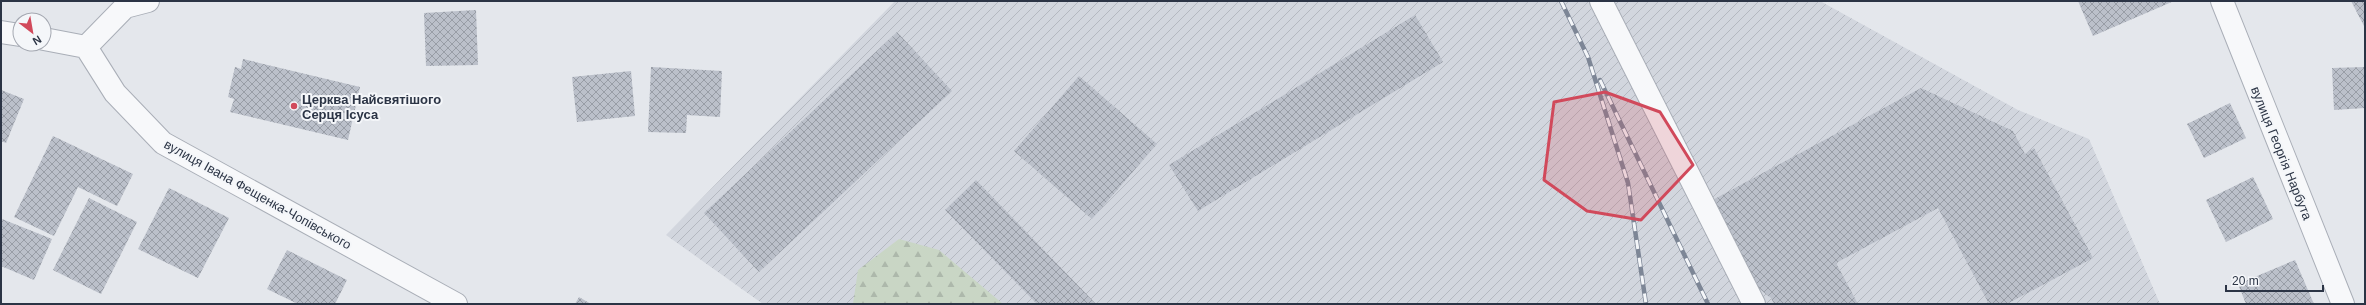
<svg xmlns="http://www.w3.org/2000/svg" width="2366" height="305" font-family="Helvetica,sans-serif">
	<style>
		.industrial { fill: url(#industrial-furrows) }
		.forest { fill: url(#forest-firs) }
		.building { fill: url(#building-cross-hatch) }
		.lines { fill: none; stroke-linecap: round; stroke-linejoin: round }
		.minor-casing { stroke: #a9aeb7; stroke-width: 24 }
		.minor { stroke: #f7f8fa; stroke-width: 22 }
		.rail-casing { stroke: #7d8696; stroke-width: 4.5 }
		.rail { stroke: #f4f6f9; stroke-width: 3; stroke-dasharray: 9; stroke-linecap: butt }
		.marked { fill: #d1495b; fill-opacity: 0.2; stroke: #d1495b; stroke-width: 3; stroke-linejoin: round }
		.poi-dot { fill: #d1495b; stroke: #f4f6f9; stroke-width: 1.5 }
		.labels { text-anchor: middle; stroke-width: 4; stroke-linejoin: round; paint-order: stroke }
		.poi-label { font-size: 13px; font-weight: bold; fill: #2b3445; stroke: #f4f6f9; text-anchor: start }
		.street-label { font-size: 13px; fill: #2b3445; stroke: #f4f6f9 }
	</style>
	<defs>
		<pattern id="industrial-furrows" width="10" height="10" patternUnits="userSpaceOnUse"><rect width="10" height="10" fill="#d2d6de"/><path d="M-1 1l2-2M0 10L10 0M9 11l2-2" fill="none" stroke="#b4b8c0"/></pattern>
		<pattern id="forest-firs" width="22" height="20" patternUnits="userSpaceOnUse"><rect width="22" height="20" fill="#c9d6c5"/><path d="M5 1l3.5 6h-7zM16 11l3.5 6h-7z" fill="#adb8ab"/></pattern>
		<pattern id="building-cross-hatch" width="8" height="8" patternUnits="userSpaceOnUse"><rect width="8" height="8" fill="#bbc0ca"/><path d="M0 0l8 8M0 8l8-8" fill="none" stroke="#989da6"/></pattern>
	</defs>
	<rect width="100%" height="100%" fill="#e4e7ec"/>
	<!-- industrial -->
	<path class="industrial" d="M895 1H1820L2018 110 2089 139 2160 304H763L666 235Z"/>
	<!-- forest -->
	<path class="forest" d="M899 239 939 250 1003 304H853L858 270Z"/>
	<!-- building -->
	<g class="building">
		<path d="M2078 1H2174L2093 36Z"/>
		<path d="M2351 1H2365V28Z"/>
		<path d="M476 10 478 65 426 66 424 13Z"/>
		<path d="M1415 15 1443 62 1198 211 1169 165Z"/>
		<path d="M897 32 952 91 759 272 704 213Z"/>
		<path d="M243 59 360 87 348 140 230 112 234 99 228 97 235 67 241 69Z"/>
		<path d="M651 67 722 71 720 117 687 115 686 133 648 132Z"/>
		<path d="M2365 67V108L2334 110 2332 68Z"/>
		<path d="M631 71 635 116 577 122 572 77Z"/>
		<path d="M1079 76 1157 144 1092 219 1014 151Z"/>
		<path d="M1921 88 2013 131 2025 154 2034 148 2093 258 2007 304H1989L1938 208 1836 263 1858 304H1774L1771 298 1753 284 1709 202Z"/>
		<path d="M1 90 24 99 6 143 1 141Z"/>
		<path d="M2230 103 2246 138 2204 158 2187 124Z"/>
		<path d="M53 136 133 174 117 206 78 187 54 236 14 217Z"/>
		<path d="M2253 177 2273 219 2226 242 2206 200Z"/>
		<path d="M976 180 1096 304H1037L945 210Z"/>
		<path d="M169 188 229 218 198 278 138 249Z"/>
		<path d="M89 198 137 222 101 294 53 270Z"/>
		<path d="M2 219 52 239 34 280 1 266Z"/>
		<path d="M287 250 347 280 335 304H298L267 289Z"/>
		<path d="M2295 260 2314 304H2246L2238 284Z"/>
		<path d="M579 297 591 304H575Z"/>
	</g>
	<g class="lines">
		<!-- minor casing -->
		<g class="minor-casing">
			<g id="minor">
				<path d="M1601 1 1754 304"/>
				<path d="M2222 1 2343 304"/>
				<path d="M1 32 20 35"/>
				<path d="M44 39 86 47 115 93 163 143 456 304"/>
				<path d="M86 47 125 7 148 1"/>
			</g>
		</g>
		<!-- minor -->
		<use href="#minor" class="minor"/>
		<!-- rail casing -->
		<g class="rail-casing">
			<g id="rail">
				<path d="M1561 1 1588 57 1628 183 1646 304"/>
				<path d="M1600 80 1708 304"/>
			</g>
		</g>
		<!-- rail -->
		<use href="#rail" class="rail"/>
	</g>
	<!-- marked area -->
	<path class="marked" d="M1605 92 1660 112 1693 165 1641 220 1587 211 1544 180 1554 102Z"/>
	<!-- markers -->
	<circle class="poi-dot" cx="294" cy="106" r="4"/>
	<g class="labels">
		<!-- poi labels -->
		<g class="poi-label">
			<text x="302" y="104">Церква Найсвятішого<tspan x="302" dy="15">Серця Ісуса</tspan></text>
		</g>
		<!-- street labels -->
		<g class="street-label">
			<text transform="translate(2282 153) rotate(68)" y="5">вулиця Георгія Нарбута</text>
			<text transform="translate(258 194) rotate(29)" y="5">вулиця Івана Фещенка-Чопівського</text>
		</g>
	</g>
	<!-- border -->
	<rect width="2366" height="305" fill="none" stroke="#2b3445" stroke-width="4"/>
	<!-- north arrow -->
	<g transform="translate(32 32) rotate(149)"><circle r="19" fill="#f4f6f9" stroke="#a4a8b1"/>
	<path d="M0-3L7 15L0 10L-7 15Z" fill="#d1495b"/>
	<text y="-6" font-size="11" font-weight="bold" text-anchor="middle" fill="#2b3445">N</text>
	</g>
	<!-- scale -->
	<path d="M2226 285v6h97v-6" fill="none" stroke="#2b3445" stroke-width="2"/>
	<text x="2232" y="285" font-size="12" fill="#2b3445" stroke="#f4f6f9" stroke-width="3" paint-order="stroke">20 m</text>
</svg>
